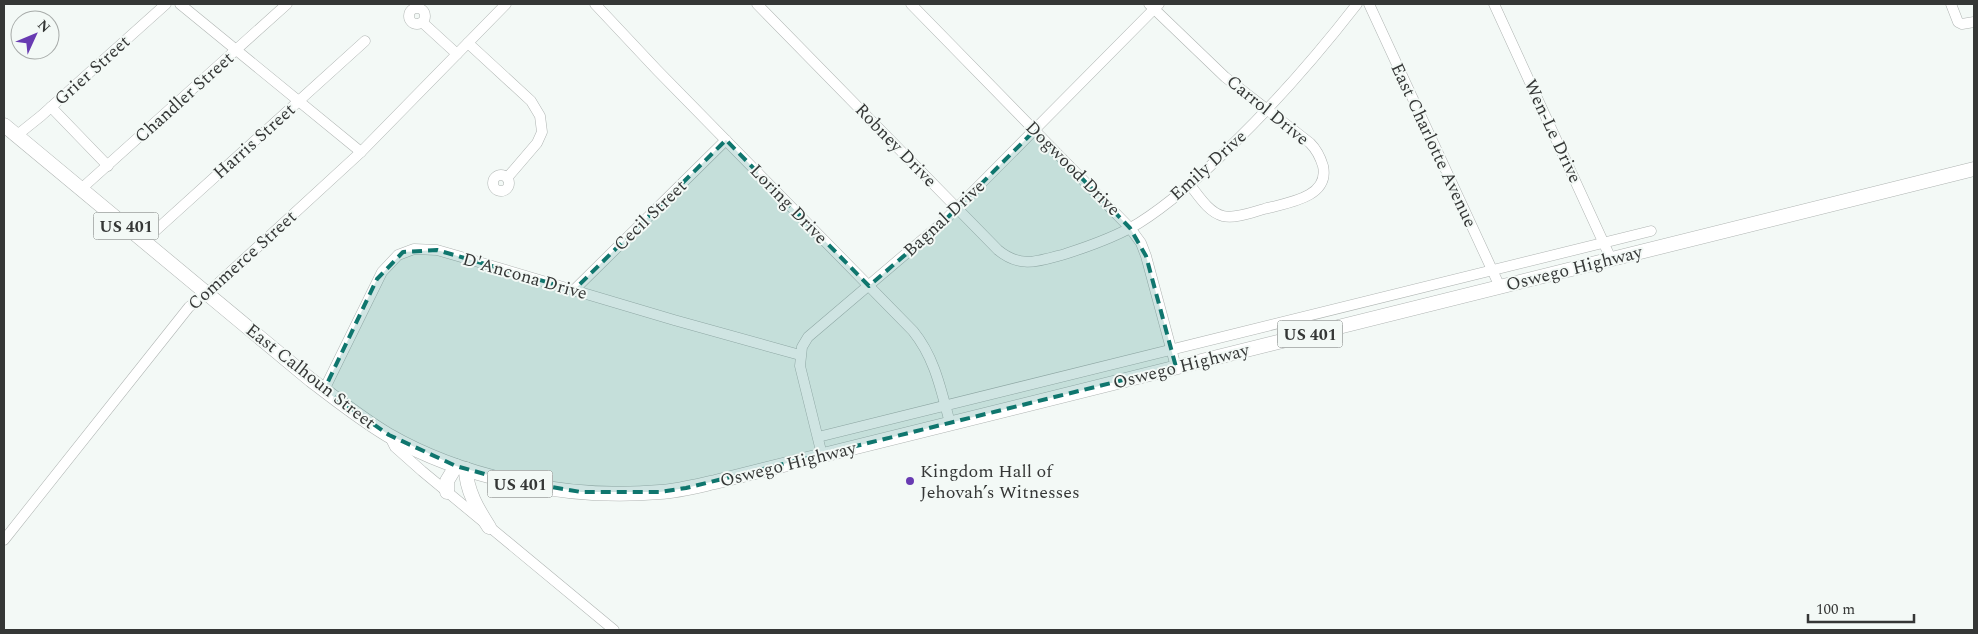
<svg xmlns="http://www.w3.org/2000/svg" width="1978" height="634" font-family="Spectral,serif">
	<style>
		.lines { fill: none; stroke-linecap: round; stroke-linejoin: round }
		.minor-casing { stroke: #afb4b2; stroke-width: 11 }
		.major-casing { stroke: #afb4b2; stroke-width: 15 }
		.minor { stroke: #fff; stroke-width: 10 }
		.major { stroke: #fff; stroke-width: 14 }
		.marked { fill: #0f766e; fill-opacity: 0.2; stroke: #0f766e; stroke-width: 4; stroke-dasharray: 10 6; stroke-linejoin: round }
		.poi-dot { fill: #683bb2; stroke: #f3f9f6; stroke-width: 2 }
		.labels { text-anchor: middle; stroke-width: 4; stroke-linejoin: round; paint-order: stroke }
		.shield { fill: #f3f9f6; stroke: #6e7170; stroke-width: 1 }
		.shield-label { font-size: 16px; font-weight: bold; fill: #353736 }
		.street-label { font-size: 18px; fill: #353736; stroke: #f3f9f6 }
		.poi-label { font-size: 18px; fill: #353736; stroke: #f3f9f6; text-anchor: start }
	</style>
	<rect width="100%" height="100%" fill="#f3f9f6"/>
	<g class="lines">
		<!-- minor casing -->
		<g class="minor-casing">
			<g id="minor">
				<path d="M180 4 361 152"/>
				<path d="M595 4 657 70 913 331C935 358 941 390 950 423"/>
				<path d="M757 4 998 250C1021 269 1039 261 1065 254 1090 246 1116 237 1139 223 1174 201 1205 172 1234 143 1279 99 1319 53 1357 4"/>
				<path d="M911 4 1130 228 1141 243 1146 256 1176 367"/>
				<path d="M1149 4 1225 77 1310 143C1317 150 1320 156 1323 166 1330 198 1286 203 1264 209 1253 212 1235 219 1223 216 1209 213 1198 195 1190 185"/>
				<path d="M1369 4 1500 287"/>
				<path d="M1494 4 1611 259"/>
				<path d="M1951 4 1958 22 1962 24 1974 22"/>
				<circle cx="417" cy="16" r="8"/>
				<path d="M422 22 457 54"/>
				<path d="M468 43 531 101 540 116 542 132 537 143 507 178"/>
				<path d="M51 107 108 166"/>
				<path d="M16 136 41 116 166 4"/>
				<circle cx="501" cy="183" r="8"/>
				<path d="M81 189 287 4"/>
				<path d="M144 241 365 41"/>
				<path d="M574 290 726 140"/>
				<path d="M324 390 382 272 398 255 414 249 437 250 482 263 674 320 800 355"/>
				<path d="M389 435 395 447 422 471 614 630"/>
				<path d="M818 437 1651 231"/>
				<path d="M822 455 800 366 802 347 808 337 942 223 1159 4"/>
				<path d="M4 540 189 307 213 288 361 152 506 4"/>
			</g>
		</g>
		<!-- major casing -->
		<g class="major-casing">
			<g id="major">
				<path d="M4 125 311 380C336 399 361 419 388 435 466 480 571 500 660 492 678 491 697 486 715 482L1974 169"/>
				<path d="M466 469C466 490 478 510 489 527"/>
				<path d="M447 492V481L456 466"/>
			</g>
		</g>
		<!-- minor -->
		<use href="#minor" class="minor"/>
		<!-- major -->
		<use href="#major" class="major"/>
	</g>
	<!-- marked area -->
	<path class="marked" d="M1035 130 1130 228 1146 256 1176 367 686 488 660 492H581L499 478 456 466 389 435 324 390 377 279 403 252 437 250 574 290 726 140 869 286 942 223Z"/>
	<!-- markers -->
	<circle class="poi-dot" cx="910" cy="481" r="5"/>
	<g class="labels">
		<!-- shield labels -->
		<g class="shield">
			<rect x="93.5" y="212.5" width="65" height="27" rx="4"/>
			<rect x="1277.5" y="320.5" width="65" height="27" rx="4"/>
			<rect x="487.5" y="470.5" width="65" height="27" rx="4"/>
		</g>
		<g class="shield-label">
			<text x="126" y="232">US 401</text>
			<text x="1310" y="340">US 401</text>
			<text x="520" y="490">US 401</text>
		</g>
		<!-- street labels -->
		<g class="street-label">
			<text transform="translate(92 70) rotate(-42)" y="6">Grier Street</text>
			<text transform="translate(184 97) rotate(-42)" y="6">Chandler Street</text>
			<text transform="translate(1268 110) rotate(39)" y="6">Carrol Drive</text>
			<text transform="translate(1553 131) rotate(65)" y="6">Wen-Le Drive</text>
			<text transform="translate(254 141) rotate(-42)" y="6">Harris Street</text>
			<text transform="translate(896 145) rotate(46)" y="6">Robney Drive</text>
			<text transform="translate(1434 145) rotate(65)" y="6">East Charlotte Avenue</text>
			<text transform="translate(1208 165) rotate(-42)" y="6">Emily Drive</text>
			<text transform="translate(1073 168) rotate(45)" y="6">Dogwood Drive</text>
			<text transform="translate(789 204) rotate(46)" y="6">Loring Drive</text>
			<text transform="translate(650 215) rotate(-44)" y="6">Cecil Street</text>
			<text transform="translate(944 218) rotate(-43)" y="6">Bagnal Drive</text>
			<text transform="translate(242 260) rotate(-42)" y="6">Commerce Street</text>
			<text transform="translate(1574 268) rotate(-14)" y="6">Oswego Highway</text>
			<text transform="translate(525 276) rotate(16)" y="6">D'Ancona Drive</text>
			<text transform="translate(1181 366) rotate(-14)" y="6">Oswego Highway</text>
			<text transform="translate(311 376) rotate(38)" y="6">East Calhoun Street</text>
			<text transform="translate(788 464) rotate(-14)" y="6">Oswego Highway</text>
		</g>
		<!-- poi labels -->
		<g class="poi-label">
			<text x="920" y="477">Kingdom Hall of<tspan x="920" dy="21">Jehovah’s Witnesses</tspan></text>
		</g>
	</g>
	<!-- border -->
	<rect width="1978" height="634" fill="none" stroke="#353736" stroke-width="10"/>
	<!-- north arrow -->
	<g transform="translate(35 35) rotate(46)"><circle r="24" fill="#f3f9f6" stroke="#a7aba9"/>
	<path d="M0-4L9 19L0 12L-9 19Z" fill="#683bb2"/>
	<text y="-8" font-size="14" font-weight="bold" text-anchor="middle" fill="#353736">N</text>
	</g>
	<!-- scale -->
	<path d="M1808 614v8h106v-8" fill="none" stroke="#353736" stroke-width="2.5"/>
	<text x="1816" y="614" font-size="15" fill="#353736" stroke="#f3f9f6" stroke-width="4" paint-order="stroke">100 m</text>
</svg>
